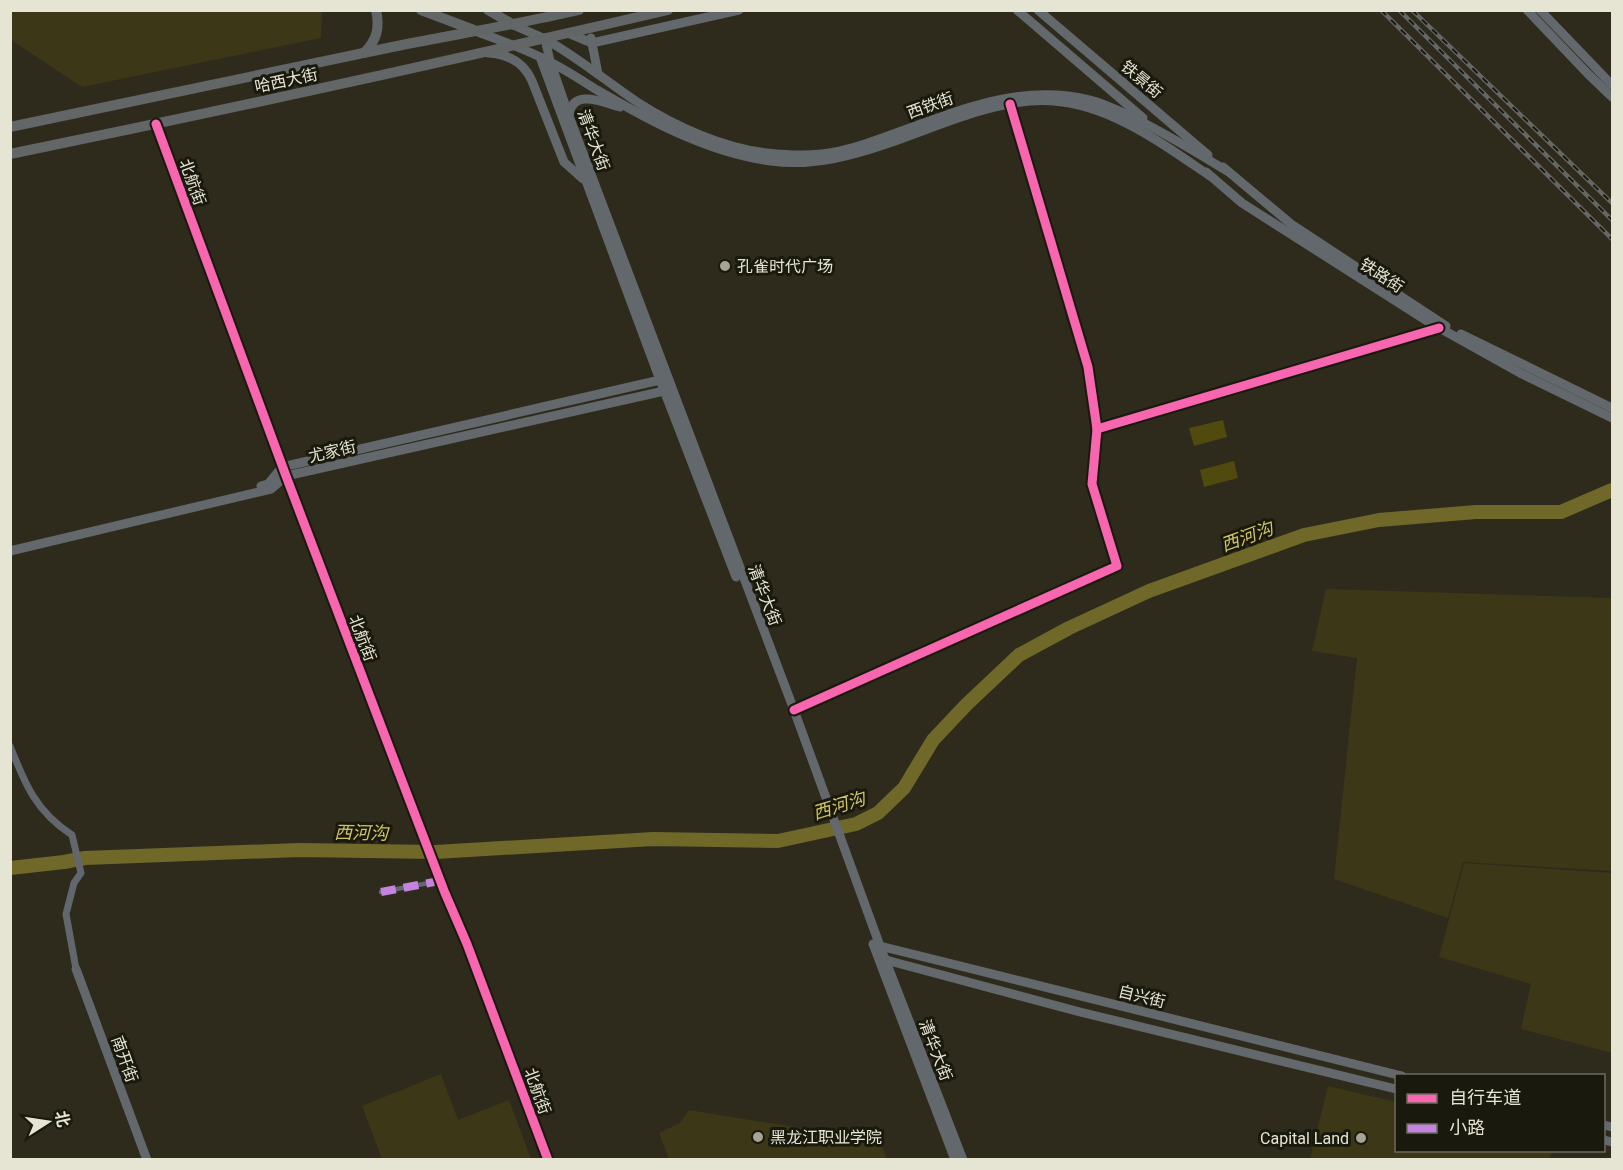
<svg xmlns="http://www.w3.org/2000/svg" width="1623" height="1170" font-family="Roboto,'Noto Sans SC',sans-serif">
	<style>
		.built { fill: #3c3716 }
		.green { fill: #514a0e }
		.lines { fill: none; stroke-linecap: round; stroke-linejoin: round }
		.river { stroke: #706829; stroke-width: 14 }
		.pedestrian { stroke: #61676c; stroke-width: 4.5 }
		.minor { stroke: #61676c; stroke-width: 7 }
		.tertiary { stroke: #61676c; stroke-width: 8 }
		.secondary { stroke: #63686d; stroke-width: 9 }
		.primary { stroke: #626667; stroke-width: 10 }
		.rail-casing { stroke: #656765; stroke-width: 4.5 }
		.rail { stroke: #1a190d; stroke-width: 2; stroke-dasharray: 7; stroke-linecap: butt }
		.quiet { stroke: #c483df; stroke-width: 8; stroke-dasharray: 15 8; stroke-linecap: butt }
		.cycleway-casing { stroke: #1a190d; stroke-width: 13 }
		.cycleway { stroke: #f766af; stroke-width: 9 }
		.poi-dot { fill: #a6a494; stroke: #1a190d; stroke-width: 2 }
		.labels { text-anchor: middle; stroke-width: 6; stroke-linejoin: round; paint-order: stroke }
		.street-label { font-size: 16px; fill: #e6e5d4; stroke: #1a190d }
		.poi-label { font-size: 16px; fill: #e6e5d4; stroke: #1a190d; text-anchor: start }
		.water-label { font-size: 18px; font-style: italic; fill: #d0c564; stroke: #1a190d }
	</style>
	<rect width="100%" height="100%" fill="#2e2b1c"/>
	<!-- built -->
	<g class="built">
		<path d="M10 11H322L321 38 82 87 11 40Z"/>
		<path d="M1326 589 1612 598V871L1463 862 1448 918 1334 879 1357 658 1312 651Z"/>
		<path d="M1464 863 1612 873V1053L1521 1029 1531 984 1439 957Z"/>
		<path d="M441 1074 458 1120 509 1100 531 1159H382L362 1106Z"/>
		<path d="M1328 1086 1396 1102V1150L1552 1151 1549 1160 1310 1159Z"/>
		<path d="M689 1110 880 1141 887 1159H669L659 1133 680 1123Z"/>
	</g>
	<!-- green -->
	<g class="green">
		<path d="M1223 420 1227 437 1194 446 1189 428Z"/>
		<path d="M1234 461 1238 478 1204 487 1200 470Z"/>
	</g>
	<g class="lines">
		<!-- river -->
		<path class="river" d="M10 868 64 862 85 858 299 850 436 852 653 839 778 841 856 824 878 813 904 788 933 740 966 705 1019 655 1069 628 1149 591 1304 535 1379 520 1476 512H1561L1612 490"/>
		<!-- pedestrian -->
		<path class="pedestrian" d="M381 892 434 882"/>
		<!-- minor -->
		<g class="minor">
			<path d="M1010 104 1088 367 1097 429"/>
			<path d="M794 710 1117 566 1092 484 1097 429 1439 328"/>
			<path d="M10 746C25 784 36 812 72 835L81 873 74 883 66 914 76 969"/>
		</g>
		<!-- tertiary -->
		<path class="tertiary" d="M156 124 286 476 399 773 445 893 467 944 548 1160"/>
		<!-- secondary -->
		<g class="secondary">
			<path d="M1017 10 1143 118"/>
			<path d="M1038 10 1208 155"/>
			<path d="M1527 10 1588 74 1612 97"/>
			<path d="M1540 10 1612 85"/>
			<path d="M514 25C524 30 534 34 543 38 575 55 607 82 637 102 674 126 723 148 767 153 785 155 804 156 822 154 847 151 872 142 896 133 961 110 1020 83 1090 100 1103 103 1115 109 1128 115 1162 131 1194 151 1227 171"/>
			<path d="M475 31C500 40 526 49 550 62 566 70 581 80 597 90 650 121 709 153 771 161 814 167 855 155 895 141 938 126 984 105 1030 101 1098 95 1157 140 1210 176"/>
			<path d="M568 33 592 43 739 10"/>
			<path d="M591 38 598 74"/>
			<path d="M545 39 550 61 569 116 794 710 880 946 963 1160"/>
			<path d="M488 53C508 54 524 63 532 81L564 162 583 179"/>
			<path d="M540 57 660 380 736 577"/>
			<path d="M569 116C572 88 602 102 620 107"/>
			<path d="M1223 167 1291 224 1446 326"/>
			<path d="M1206 172 1242 203 1427 321 1522 374 1612 418"/>
			<path d="M1461 334 1612 408"/>
			<path d="M261 486 268 484 282 467 660 380"/>
			<path d="M10 551 271 489 286 476 664 391"/>
			<path d="M873 944 955 1160"/>
			<path d="M877 947 880 946 1402 1076"/>
			<path d="M882 961 886 960 1080 1012 1396 1089"/>
			<path d="M76 969 147 1160"/>
			<path d="M1604 1125 1612 1127"/>
			<path d="M1604 1140 1612 1142"/>
		</g>
		<!-- primary -->
		<g class="primary">
			<path d="M421 10 474 30"/>
			<path d="M488 10 514 25"/>
			<path d="M364 53C377 40 380 28 376 10"/>
			<path d="M10 127C139 100 268 73 397 46 458 34 519 24 579 10"/>
			<path d="M10 154C230 109 449 61 668 10"/>
		</g>
		<!-- rail casing -->
		<g class="rail-casing">
			<g id="rail">
				<path d="M1381 10 1612 239"/>
				<path d="M1399 10 1612 220"/>
				<path d="M1412 10 1612 203"/>
			</g>
		</g>
		<!-- rail -->
		<use href="#rail" class="rail"/>
		<!-- quiet -->
		<path class="quiet" d="M381 892 434 882"/>
		<!-- cycleway casing -->
		<g class="cycleway-casing">
			<g id="cycleway">
				<path d="M1010 104 1088 367 1097 429"/>
				<path d="M156 124 286 476 399 773 445 893 467 944 548 1160"/>
				<path d="M794 710 1117 566 1092 484 1097 429 1439 328"/>
			</g>
		</g>
		<!-- cycleway -->
		<use href="#cycleway" class="cycleway"/>
	</g>
	<!-- markers -->
	<g class="poi-dot">
		<circle cx="725" cy="266" r="6"/>
		<circle cx="758" cy="1137" r="6"/>
		<circle cx="1361" cy="1138" r="6"/>
	</g>
	<g class="labels">
		<!-- street labels -->
		<g class="street-label">
			<text transform="translate(1142 79) rotate(40)" y="6">铁景街</text>
			<text transform="translate(286 80) rotate(-12)" y="6">哈西大街</text>
			<text transform="translate(930 105) rotate(-20)" y="6">西铁街</text>
			<text transform="translate(594 140) rotate(70)" y="6">清华大街</text>
			<text transform="translate(193 182) rotate(70)" y="6">北航街</text>
			<text transform="translate(1382 275) rotate(33)" y="6">铁路街</text>
			<text transform="translate(332 451) rotate(-13)" y="6">尤家街</text>
			<text transform="translate(765 595) rotate(69)" y="6">清华大街</text>
			<text transform="translate(363 638) rotate(69)" y="6">北航街</text>
			<text transform="translate(1142 996) rotate(14)" y="6">自兴街</text>
			<text transform="translate(936 1050) rotate(69)" y="6">清华大街</text>
			<text transform="translate(125 1059) rotate(70)" y="6">南开街</text>
			<text transform="translate(538 1091) rotate(70)" y="6">北航街</text>
		</g>
		<!-- poi labels -->
		<g class="poi-label">
			<text x="737" y="272">孔雀时代广场</text>
			<text x="770" y="1143">黑龙江职业学院</text>
			<text x="1349" y="1144" text-anchor="end">Capital Land</text>
		</g>
		<!-- water labels -->
		<g class="water-label">
			<text transform="translate(1247 537) rotate(-20)" y="6">西河沟</text>
			<text transform="translate(839 806) rotate(-17)" y="6">西河沟</text>
			<text transform="translate(361 833) rotate(1)" y="6">西河沟</text>
		</g>
	</g>
	<!-- border -->
	<rect width="1623" height="1170" fill="none" stroke="#e6e5d4" stroke-width="24"/>
	<!-- legend -->
	<rect x="1395" y="1074" width="210" height="78" fill="#1a190d" stroke="#6c6b5d" stroke-width="1.5"/>
	<rect x="1407" y="1094" width="30" height="9" fill="#f766af" stroke="#6c6b5d" stroke-width="1.5"/>
	<text x="1449" y="1104" font-size="18" fill="#e6e5d4">自行车道</text>
	<rect x="1407" y="1124" width="30" height="9" fill="#c483df" stroke="#6c6b5d" stroke-width="1.5"/>
	<text x="1449" y="1134" font-size="18" fill="#e6e5d4">小路</text>
	<!-- north arrow -->
	<g transform="translate(48 1122) rotate(78)" stroke="#1a190d" stroke-width="4.5" paint-order="stroke">
	<path d="M0-4.5L10 22L0 15L-10 22Z" fill="#e6e5d4"/>
	<text y="-9" font-size="16" font-weight="bold" text-anchor="middle" fill="#e6e5d4">北</text>
	</g>
</svg>
